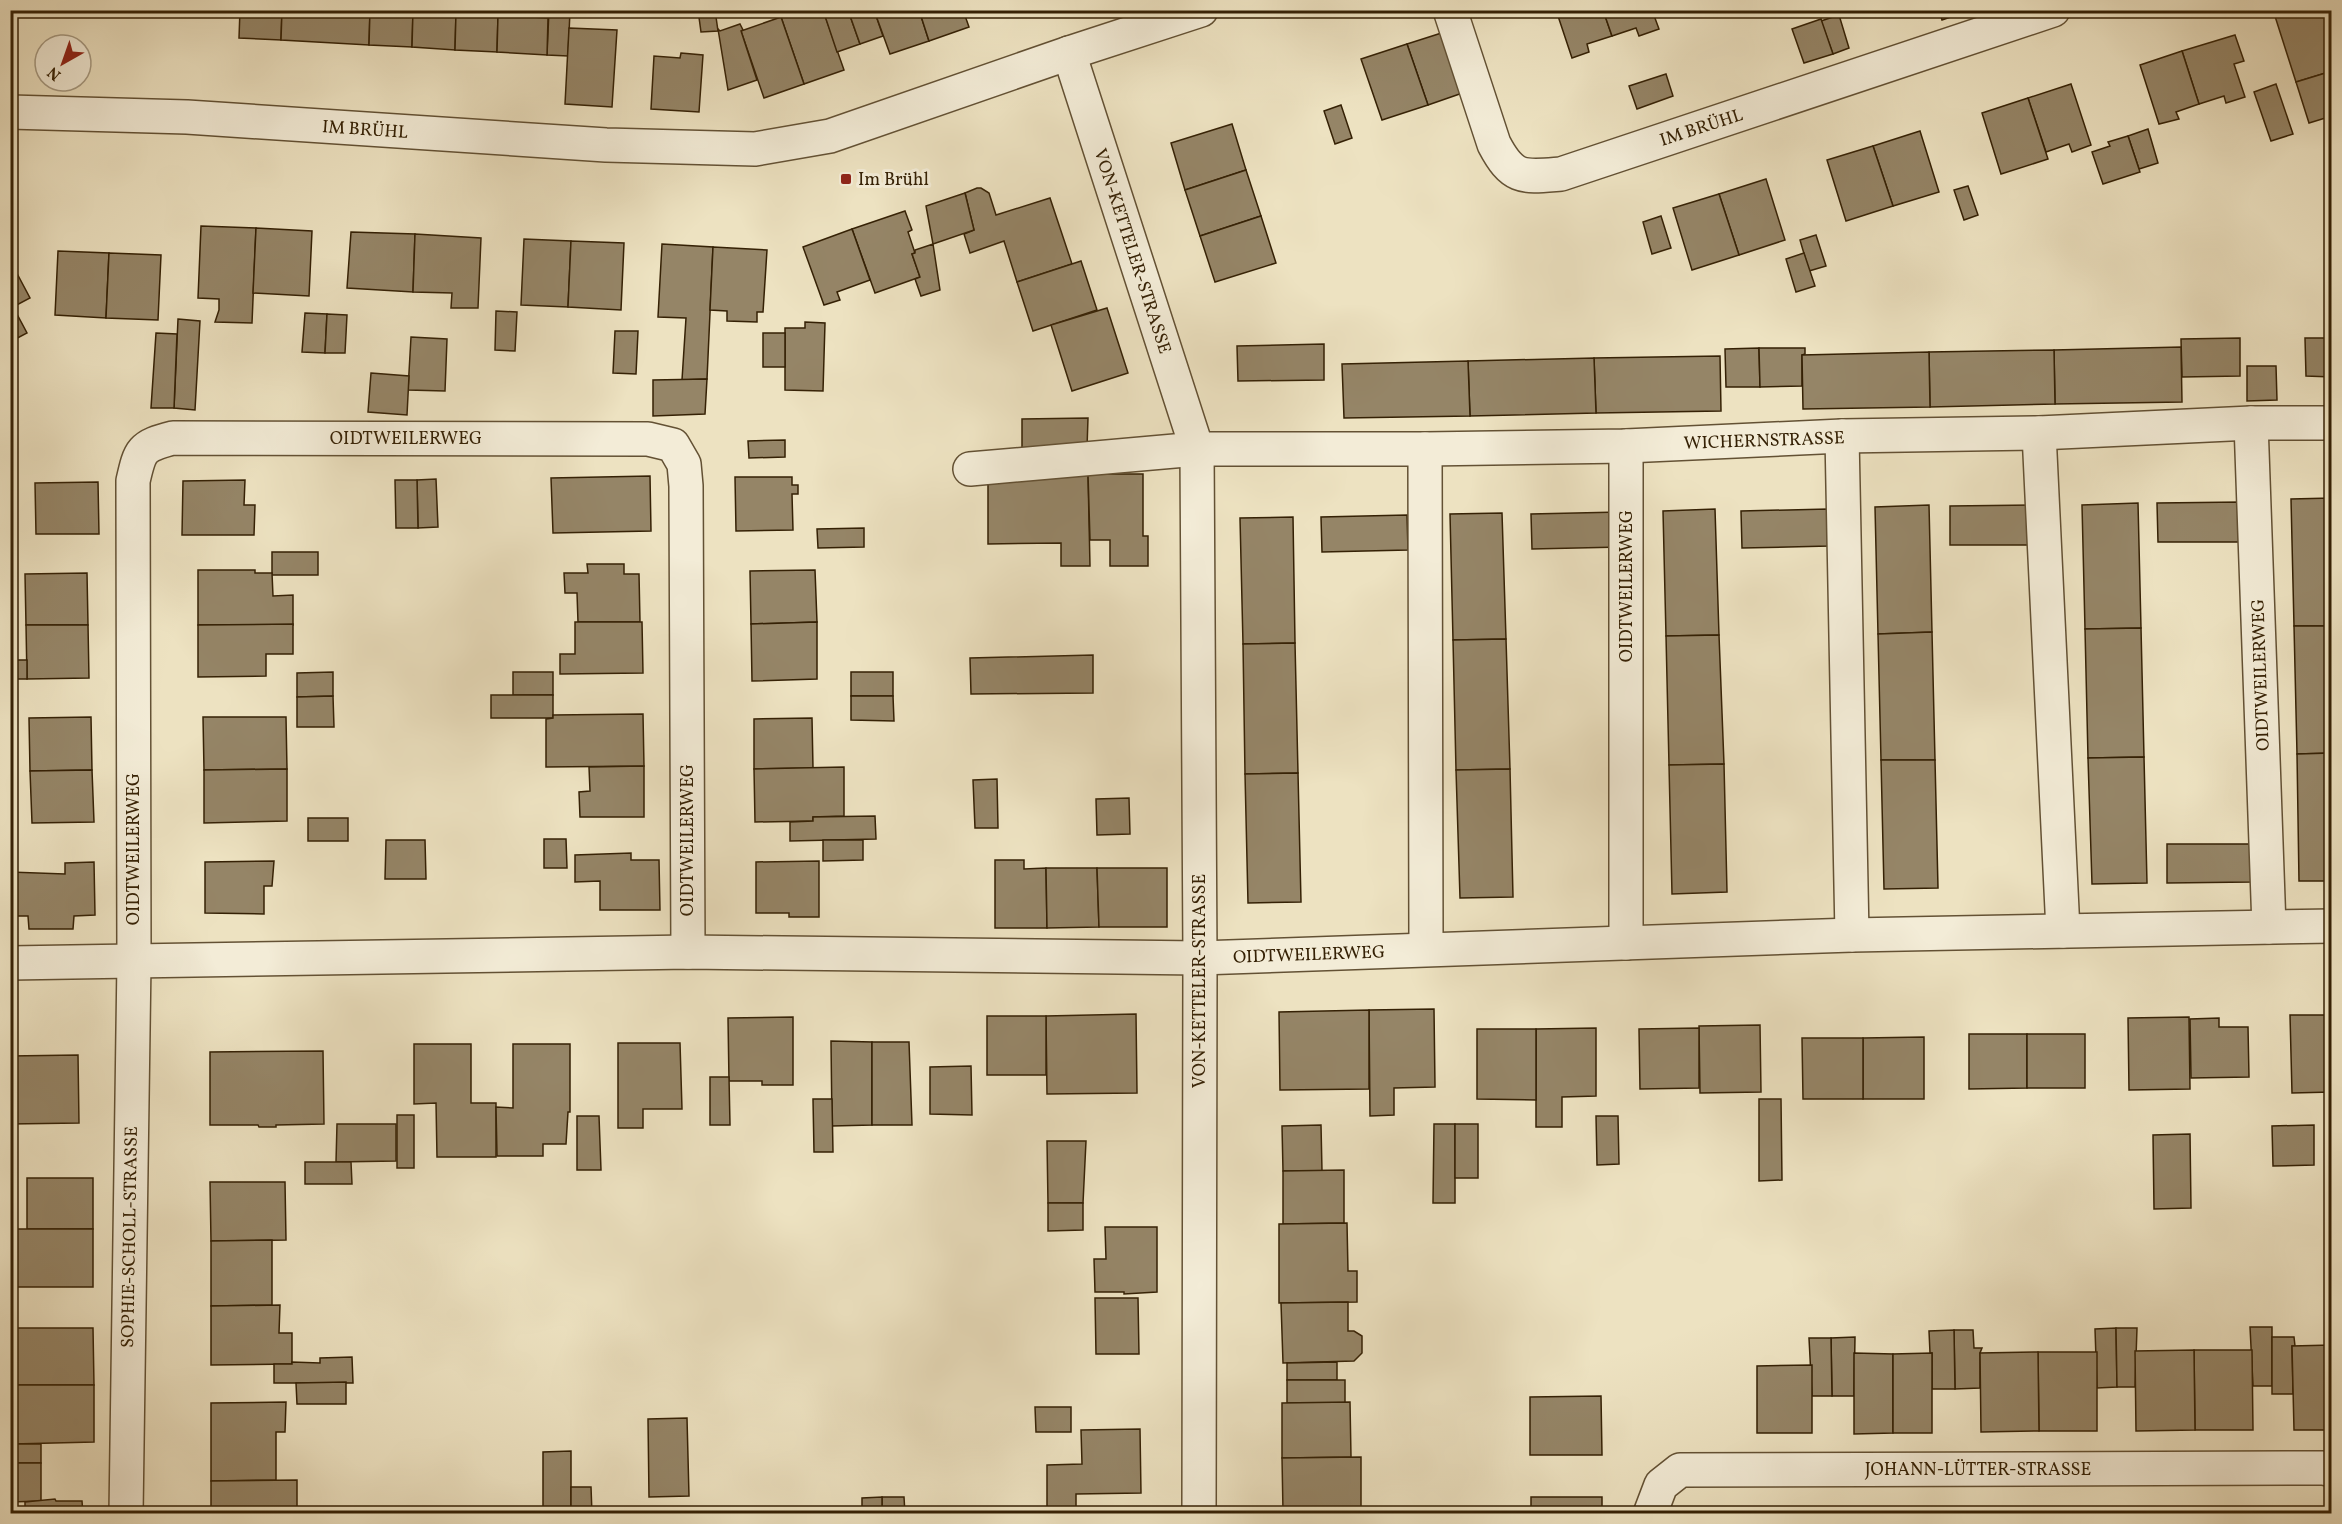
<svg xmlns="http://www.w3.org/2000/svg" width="2342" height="1524" font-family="Vollkorn,serif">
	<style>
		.building { fill: #958567; stroke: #352105; stroke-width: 1.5 }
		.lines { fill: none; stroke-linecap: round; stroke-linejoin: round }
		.minor-casing { stroke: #635134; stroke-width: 36 }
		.minor { stroke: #f3ecd7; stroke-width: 33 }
		.poi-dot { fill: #8f2418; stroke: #f3ecd7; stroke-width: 2 }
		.labels { text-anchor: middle; stroke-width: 6; stroke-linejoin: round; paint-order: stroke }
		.street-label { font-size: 18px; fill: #352105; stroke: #f3ecd7 }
		.poi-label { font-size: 18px; fill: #352105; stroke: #f3ecd7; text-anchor: start }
	</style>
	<rect width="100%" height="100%" fill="#ede2c1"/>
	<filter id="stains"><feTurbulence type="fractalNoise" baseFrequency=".00333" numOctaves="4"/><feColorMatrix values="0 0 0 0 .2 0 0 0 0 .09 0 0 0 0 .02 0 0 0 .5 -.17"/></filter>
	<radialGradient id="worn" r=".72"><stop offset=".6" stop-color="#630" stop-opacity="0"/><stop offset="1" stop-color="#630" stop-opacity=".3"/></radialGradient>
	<!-- building -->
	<g class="building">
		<path d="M240 10H282L281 40 239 38Z"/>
		<path d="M282 10H370L369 45 281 40Z"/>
		<path d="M370 10H413L412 47 369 45Z"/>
		<path d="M413 10 456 12 455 50 412 47Z"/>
		<path d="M549 10 570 11 568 56 547 55Z"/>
		<path d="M698 10H715L718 31 701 32Z"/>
		<path d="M798 10H823L844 70 804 84 781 17Z"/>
		<path d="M823 10H848L860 44 837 52Z"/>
		<path d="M848 10H874L883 36 860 44Z"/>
		<path d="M874 10H919L929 41 890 54Z"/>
		<path d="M919 10H963L969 27 929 41Z"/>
		<path d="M1556 10H1603L1612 36 1587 44 1589 52 1572 58Z"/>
		<path d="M1603 10H1652L1659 29 1639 36 1636 28 1612 36Z"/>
		<path d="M1939 10H1961L1962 13 1942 20Z"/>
		<path d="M2273 10H2332V71L2296 82Z"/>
		<path d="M456 12 498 15 497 52 455 50Z"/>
		<path d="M498 15 548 18 547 55 497 52Z"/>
		<path d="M1839 15 1849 48 1833 54 1821 21Z"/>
		<path d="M781 17 804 84 764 98 741 31Z"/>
		<path d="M1821 19 1833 54 1804 63 1792 29Z"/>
		<path d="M740 24 743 30 741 31 757 80 728 90 718 29 720 31Z"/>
		<path d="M569 28 617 30 612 107 565 104Z"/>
		<path d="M1454 29 1474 89 1428 105 1407 44Z"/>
		<path d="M2235 35 2244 61 2234 64 2245 97 2226 103 2224 96 2199 104 2182 51Z"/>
		<path d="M1407 44 1428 105 1382 120 1361 59Z"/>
		<path d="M2182 51 2199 104 2176 112 2179 119 2159 124 2140 65Z"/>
		<path d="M681 53 703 55 699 112 651 109 654 56 680 58Z"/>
		<path d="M2332 71V116L2309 123 2296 82Z"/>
		<path d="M1666 74 1673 96 1637 109 1629 86Z"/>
		<path d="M2071 84 2091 145 2072 152 2069 144 2046 152 2028 98Z"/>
		<path d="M2276 84 2293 134 2271 141 2254 92Z"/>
		<path d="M2028 98 2048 159 2001 174 1982 113Z"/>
		<path d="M1341 105 1352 138 1335 144 1324 111Z"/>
		<path d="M1232 124 1246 170 1185 190 1171 143Z"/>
		<path d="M2148 129 2158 163 2139 169 2128 136Z"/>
		<path d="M1920 131 1939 192 1893 206 1873 146Z"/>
		<path d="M2128 136 2140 172 2103 184 2092 152 2110 146 2108 142Z"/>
		<path d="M1873 146 1893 206 1846 221 1827 160Z"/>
		<path d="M1246 170 1261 216 1200 236 1185 190Z"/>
		<path d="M1766 179 1785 240 1739 255 1719 194Z"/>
		<path d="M1968 186 1978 215 1964 220 1954 190Z"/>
		<path d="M977 188H981L989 193 996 215 1050 198 1072 264 1017 282 1004 241 970 253 964 234 974 230 965 193Z"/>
		<path d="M965 193 974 230 933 244 926 206Z"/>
		<path d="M1719 194 1739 255 1692 270 1673 208Z"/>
		<path d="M905 211 912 230 908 232 915 253 912 254 920 277 875 293 852 229Z"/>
		<path d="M1261 216 1276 263 1215 282 1200 236Z"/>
		<path d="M1661 216 1671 248 1652 254 1643 222Z"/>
		<path d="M201 226 256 228 252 323 215 322 219 310V299L198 298Z"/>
		<path d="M256 228 312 231 309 296 253 293Z"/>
		<path d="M852 229 870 280 837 292 840 300 824 305 803 247Z"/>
		<path d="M351 232 415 234 413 292 347 288Z"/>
		<path d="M415 234 481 238 478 308H451L452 293 413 292Z"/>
		<path d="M1816 235 1826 266 1809 271 1800 240Z"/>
		<path d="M524 239 571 241 568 307 521 305Z"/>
		<path d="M571 241 624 243 621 310 568 307Z"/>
		<path d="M662 244 713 247 707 379 682 380 686 318 658 317Z"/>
		<path d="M933 244 940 290 921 296 915 279 920 277 912 254 915 253V250Z"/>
		<path d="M713 247 767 250 763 312H757V322L727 321V311L710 310Z"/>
		<path d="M58 251 109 253 106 318 55 315Z"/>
		<path d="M109 253 161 255 158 320 106 318Z"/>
		<path d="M1804 253 1815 286 1796 292 1786 259Z"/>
		<path d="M1081 261 1097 310 1033 331 1017 282Z"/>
		<path d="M12 264 30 298 13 307 10 301Z"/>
		<path d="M10 301 27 333 10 342Z"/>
		<path d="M1107 308 1128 373 1072 391 1051 325Z"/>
		<path d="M496 311 517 312 515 351 495 350Z"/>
		<path d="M305 313 327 314 325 353 302 352Z"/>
		<path d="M327 314 347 315 345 353H325Z"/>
		<path d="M178 319 200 321 195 410 174 408Z"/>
		<path d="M805 322 825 323 823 391 785 390V328H805Z"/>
		<path d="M615 331H638L636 374 613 373Z"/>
		<path d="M156 333 177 334 174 408H151Z"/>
		<rect x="763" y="333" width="22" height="34"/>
		<path d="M411 337 447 339 445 391 408 390Z"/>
		<path d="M2240 338V376L2182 377 2181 339Z"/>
		<path d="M2305 338H2332V377L2306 376Z"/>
		<path d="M1324 344V380L1238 381 1237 346Z"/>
		<path d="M2181 347 2182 402 2055 404 2054 350Z"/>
		<path d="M1759 348 1760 387H1726L1725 349Z"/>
		<path d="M1759 348H1805V354L1802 355V386L1760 387Z"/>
		<path d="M2054 350 2055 404 1930 407 1929 352Z"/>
		<path d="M1929 352 1930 407 1803 409 1802 355Z"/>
		<path d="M1720 356 1721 411 1596 413 1594 358Z"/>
		<path d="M1594 358 1596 413 1470 416 1468 361Z"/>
		<path d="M1468 361 1470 416 1344 418 1342 364Z"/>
		<path d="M2247 366H2276L2277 400 2247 401Z"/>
		<path d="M371 373 409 376 407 415 368 412Z"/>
		<path d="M707 379 705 414 653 416V380Z"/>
		<path d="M1088 418 1087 448H1022V419Z"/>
		<path d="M785 440V457L749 458 748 441Z"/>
		<path d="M1088 474 1090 566H1061V543L988 544V475Z"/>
		<path d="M1088 474H1143V536H1148V566H1110V540H1090Z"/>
		<path d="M650 476 651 531 553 533 551 478Z"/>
		<path d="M735 477H792V485H798V494H792L793 530 736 531Z"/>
		<path d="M436 479 438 527 418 528 417 480Z"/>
		<path d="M245 480 244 505H255L254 535H182L183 481Z"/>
		<path d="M395 480H417L418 528H396Z"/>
		<path d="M98 482 99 534H36L35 483Z"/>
		<path d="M2332 498V626H2294L2291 499Z"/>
		<path d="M2242 502V542H2158L2157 503Z"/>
		<path d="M2138 503 2141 628 2085 629 2082 505Z"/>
		<path d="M1929 505 1932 632 1878 634 1875 507Z"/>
		<path d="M2037 505V545H1950V506Z"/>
		<path d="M1715 509 1719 635 1666 636 1663 511Z"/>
		<path d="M1828 509 1829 546 1742 548 1741 511Z"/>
		<path d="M1620 512 1621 547 1532 549 1531 514Z"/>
		<path d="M1502 513 1506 639 1453 640 1450 514Z"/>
		<path d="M1407 515 1408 550 1322 552 1321 517Z"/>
		<path d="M1293 517 1295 643 1243 644 1240 518Z"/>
		<path d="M864 528V547L818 548 817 529Z"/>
		<rect x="272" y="552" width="46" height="23"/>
		<path d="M587 564H624V574H639L640 622H578L577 593H565L564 573H588Z"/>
		<path d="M198 570H255V573H272L273 596 293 595V625H198Z"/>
		<path d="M815 570 817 622 751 624 750 571Z"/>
		<path d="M87 573 88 625H26L25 574Z"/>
		<path d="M575 622H642L643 673 560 674V654H575Z"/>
		<path d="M817 622V679L752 681 751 624Z"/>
		<path d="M26 625H88L89 678 27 679Z"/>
		<path d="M198 625 293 624V654H266V676L198 677Z"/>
		<path d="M2294 626H2332V753L2297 754Z"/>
		<path d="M2141 628 2144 757 2088 758 2085 629Z"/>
		<path d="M1932 632 1935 760H1881L1878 634Z"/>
		<path d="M1719 635 1724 764 1669 765 1666 636Z"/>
		<path d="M1506 639 1510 769 1456 770 1453 640Z"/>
		<path d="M1295 643 1298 773 1245 774 1243 644Z"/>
		<path d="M1093 655V693L971 694 970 658Z"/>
		<rect x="10" y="660" width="17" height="19"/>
		<path d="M333 672V696L297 697V673Z"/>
		<rect x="513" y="672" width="40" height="23"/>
		<rect x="851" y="672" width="42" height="24"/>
		<rect x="491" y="695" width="62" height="23"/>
		<path d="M333 696 334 727H297V697Z"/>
		<path d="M851 696H893L894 721 851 720Z"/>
		<path d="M643 714 644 766 546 767V719L553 718V715Z"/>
		<path d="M91 717 92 770 30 771 29 718Z"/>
		<path d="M203 717H286L287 769 204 770Z"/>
		<path d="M812 718 813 768 754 769V719Z"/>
		<path d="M2332 753V881H2299L2297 754Z"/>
		<path d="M2144 757 2147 883 2092 884 2088 758Z"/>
		<path d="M1881 760H1935L1938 888 1884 889Z"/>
		<path d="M1724 764 1727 892 1672 894 1669 765Z"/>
		<path d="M644 766V817H580L579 792 590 791 589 767Z"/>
		<path d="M844 767V816L813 817V821L755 822 754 769Z"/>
		<path d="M287 769V821L204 823V770Z"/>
		<path d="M1510 769 1513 897 1460 898 1456 770Z"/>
		<path d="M92 770 94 822 32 823 30 771Z"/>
		<path d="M1298 773 1301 902 1248 903 1245 774Z"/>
		<path d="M997 779 998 828H975L973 780Z"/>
		<path d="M1129 798 1130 834 1097 835 1096 799Z"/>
		<path d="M875 816 876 839 790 841V822L813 821V817Z"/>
		<rect x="308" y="818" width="40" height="23"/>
		<path d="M544 839H566L567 868H544Z"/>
		<path d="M386 840H425L426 879H385Z"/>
		<path d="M823 840H863V860L823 861Z"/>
		<path d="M2167 844H2250L2251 882 2167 883Z"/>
		<path d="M631 853V860H659L660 910H600V881L575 882V855Z"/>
		<path d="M995 860H1024V869L1046 868 1047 928H995Z"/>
		<path d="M274 861 272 886H264V914L205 913V862Z"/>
		<path d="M819 861V917H789V913H756V862Z"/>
		<path d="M94 862 95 915 74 916 73 929H29L28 916H10V872L65 874V863Z"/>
		<path d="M1046 868H1097L1099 927 1047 928Z"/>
		<path d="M1097 868H1167V927H1099Z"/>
		<path d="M1434 1009 1435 1087 1394 1088V1115L1370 1116 1369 1010Z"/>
		<path d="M1369 1010V1089L1280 1090 1279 1012Z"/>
		<path d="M1136 1014 1137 1093 1047 1094 1046 1016Z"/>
		<path d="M2290 1015H2332V1092L2292 1093Z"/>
		<rect x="987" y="1016" width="59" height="59"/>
		<path d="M793 1017V1085H762V1081H729L728 1018Z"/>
		<path d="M2189 1017 2190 1089 2129 1090 2128 1018Z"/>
		<path d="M2219 1018V1027H2248L2249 1077 2191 1078 2190 1019Z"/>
		<path d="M1760 1025 1761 1092 1700 1093 1699 1026Z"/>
		<path d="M1596 1028V1096L1562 1097V1127H1536V1029Z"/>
		<path d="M1699 1028V1088L1640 1089 1639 1029Z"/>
		<path d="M1477 1029H1536V1100L1477 1099Z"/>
		<path d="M1969 1034H2027V1088L1969 1089Z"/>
		<rect x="2027" y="1034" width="58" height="54"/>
		<path d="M1924 1037V1099H1863V1038Z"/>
		<path d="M1802 1038H1863V1099H1803Z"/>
		<path d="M831 1041 872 1042V1125L832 1126Z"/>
		<path d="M872 1042H909L912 1125H872Z"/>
		<path d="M618 1043H680L682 1109H643V1128H618Z"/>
		<path d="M414 1044H471V1103H496V1157H437L436 1103 414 1104Z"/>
		<path d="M513 1044H570V1112H568L566 1144H543V1156H497L496 1107 513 1108Z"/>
		<path d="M323 1051 324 1124 276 1125V1127H259L258 1125H210V1052Z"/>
		<path d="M78 1055 79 1123 10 1124V1056Z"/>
		<path d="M971 1066 972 1115 930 1114V1067Z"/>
		<path d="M710 1077H729L730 1125H710Z"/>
		<path d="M813 1099H832L833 1152H814Z"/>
		<path d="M1759 1099H1781L1782 1180 1759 1181Z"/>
		<rect x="397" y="1115" width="17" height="53"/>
		<path d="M577 1116H599L601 1170H577Z"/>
		<path d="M1596 1116H1618L1619 1164 1597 1165Z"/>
		<path d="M337 1124H396V1161L336 1162Z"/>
		<path d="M1434 1124H1455V1203H1433Z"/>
		<rect x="1455" y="1124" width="23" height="54"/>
		<path d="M1321 1125 1322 1171H1283L1282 1126Z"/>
		<path d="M2314 1125V1165L2273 1166 2272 1126Z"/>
		<path d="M2190 1134 2191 1208 2154 1209 2153 1135Z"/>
		<path d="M1047 1141H1086L1083 1203H1048Z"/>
		<path d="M10 1151H14L15 1180H10Z"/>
		<path d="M305 1162H351L352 1184H305Z"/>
		<path d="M1344 1170V1223L1283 1224V1171Z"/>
		<rect x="27" y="1178" width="66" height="51"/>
		<path d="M210 1182H285L286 1240 211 1241Z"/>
		<path d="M1048 1203H1083V1230L1048 1231Z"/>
		<path d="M1347 1223 1348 1271H1357V1302L1279 1303V1224Z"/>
		<path d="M1105 1227H1157V1292L1124 1294V1292H1095L1094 1259H1106Z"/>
		<rect x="16" y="1229" width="77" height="58"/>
		<path d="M272 1240V1305L211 1306V1241Z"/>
		<path d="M1095 1298H1138L1139 1354H1096Z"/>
		<path d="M1348 1302V1331H1354L1362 1336V1353L1354 1361 1283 1363 1281 1303Z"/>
		<path d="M280 1305 279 1333H292V1364L211 1365V1306Z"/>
		<path d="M2250 1327H2272V1386H2253Z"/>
		<path d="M10 1328H93L94 1385H15L14 1356H10Z"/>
		<path d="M2116 1328 2117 1387 2097 1388 2095 1329Z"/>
		<path d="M2116 1328H2137L2135 1387H2117Z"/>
		<path d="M1954 1330H1973L1974 1348H1982L1980 1353V1388L1955 1389Z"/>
		<path d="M1954 1330 1955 1389H1932V1353H1930L1929 1331Z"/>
		<path d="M1855 1337 1854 1396H1832L1831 1338Z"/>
		<path d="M2272 1337H2294L2295 1346H2292L2293 1394H2272Z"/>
		<path d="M1809 1338H1831L1832 1396H1812Z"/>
		<path d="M2332 1345V1430H2294L2292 1346Z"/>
		<path d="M2194 1350H2252L2253 1430H2195Z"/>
		<path d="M2194 1350 2195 1430 2136 1431 2135 1351Z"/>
		<path d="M2038 1352H2097V1431H2039Z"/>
		<path d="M2038 1352 2039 1431 1981 1432 1980 1353Z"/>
		<path d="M1854 1353 1893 1354V1433L1854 1434Z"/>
		<path d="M1932 1353V1433H1893V1354Z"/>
		<path d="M352 1357 353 1383H274V1364H292V1362L320 1363V1358Z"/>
		<path d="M1337 1362V1380H1287V1363Z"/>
		<path d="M1812 1365V1433H1757V1366Z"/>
		<rect x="1287" y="1380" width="58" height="23"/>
		<path d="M346 1382V1404H297L296 1383Z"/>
		<path d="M13 1385H94V1442L13 1444Z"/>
		<path d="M1601 1396 1602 1455H1530V1397Z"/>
		<path d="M286 1402 285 1432H276V1480L211 1481V1403Z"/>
		<path d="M1350 1402 1351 1457 1282 1458V1403Z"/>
		<path d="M1035 1407H1071V1432H1036Z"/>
		<path d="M687 1418 689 1496 649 1497 648 1419Z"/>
		<path d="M1140 1429 1141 1493 1076 1494V1514H1047V1465L1082 1464 1081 1430Z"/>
		<path d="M10 1442 13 1444H41V1463H10Z"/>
		<path d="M571 1451V1510H543V1452Z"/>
		<path d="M1361 1457V1510L1283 1511 1282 1458Z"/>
		<path d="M10 1463H41V1501L10 1502Z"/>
		<path d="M297 1480V1510H285V1514H211V1481Z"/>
		<path d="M571 1487H591L592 1514H571Z"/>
		<path d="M882 1497H904L905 1514H882Z"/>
		<path d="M882 1497V1514H862V1498Z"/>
		<rect x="1531" y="1497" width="71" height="17"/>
		<path d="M55 1499 56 1501H82L83 1514H25V1502Z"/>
		<path d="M1383 1510V1514H1322V1511Z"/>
	</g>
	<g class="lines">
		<!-- minor casing -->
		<g class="minor-casing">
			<g id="minor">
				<path d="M1450 10 1494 144C1513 180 1523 177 1561 174L2053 10"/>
				<path d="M1069 53 1197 449 1200 958 1199 1514"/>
				<path d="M10 112 187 117 606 145 755 149 830 136 1069 53 1201 10"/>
				<path d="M2251 423 2269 927"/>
				<path d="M2039 433 2063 931"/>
				<path d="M1842 436 1852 935"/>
				<path d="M1425 449 1426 949"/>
				<path d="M970 469 1197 449H1425L1626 446 1842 436 2039 433 2251 423H2332"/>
				<path d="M1626 943V446"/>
				<path d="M10 963 688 952 1200 958 1852 935 2332 926"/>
				<path d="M126 1514 134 961 133 481C140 450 141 446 173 438L648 439 673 445 684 464 686 486 688 952"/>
				<path d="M1650 1514 1661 1485 1680 1470 2323 1468 2332 1470"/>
			</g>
		</g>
		<!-- minor -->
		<use href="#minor" class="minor"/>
	</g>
	<!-- markers -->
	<rect class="poi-dot" x="840" y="173" width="12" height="12" rx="3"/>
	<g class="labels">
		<!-- street labels -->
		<g class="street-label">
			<text transform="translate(1701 127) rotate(-18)" y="6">IM BRÜHL</text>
			<text transform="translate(365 129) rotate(4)" y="6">IM BRÜHL</text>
			<text transform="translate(1133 251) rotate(72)" y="6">VON-KETTELER-STRASSE</text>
			<text x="406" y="444">OIDTWEILERWEG</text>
			<text transform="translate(1764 440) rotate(-2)" y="6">WICHERNSTRASSE</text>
			<text transform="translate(1626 586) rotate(-90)" y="6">OIDTWEILERWEG</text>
			<text transform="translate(2260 675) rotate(-92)" y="6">OIDTWEILERWEG</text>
			<text transform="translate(687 840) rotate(-90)" y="6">OIDTWEILERWEG</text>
			<text transform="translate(133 849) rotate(-90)" y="6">OIDTWEILERWEG</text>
			<text transform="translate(1309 954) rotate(-2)" y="6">OIDTWEILERWEG</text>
			<text transform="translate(1199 981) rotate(-90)" y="6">VON-KETTELER-STRASSE</text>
			<text transform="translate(129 1237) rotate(-89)" y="6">SOPHIE-SCHOLL-STRASSE</text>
			<text x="1978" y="1475">JOHANN-LÜTTER-STRASSE</text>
		</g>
		<!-- poi labels -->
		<g class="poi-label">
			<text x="858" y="185">Im Brühl</text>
		</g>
	</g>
	<!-- margin -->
	<rect width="2342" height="1524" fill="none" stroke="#ede2c1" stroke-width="36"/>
	<rect x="12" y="12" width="2318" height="1500" fill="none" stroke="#352105" stroke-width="3"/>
	<rect x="18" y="18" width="2306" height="1488" fill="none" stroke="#352105" stroke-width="1.5"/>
	<!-- north arrow -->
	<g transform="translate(63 63) rotate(220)"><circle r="28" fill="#f3ecd7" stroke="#a79b83" stroke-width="1.5"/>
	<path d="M0-4.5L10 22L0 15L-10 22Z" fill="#8f2418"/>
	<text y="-9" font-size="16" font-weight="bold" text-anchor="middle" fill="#352105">N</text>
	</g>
	<rect width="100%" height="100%" filter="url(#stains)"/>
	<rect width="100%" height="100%" fill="url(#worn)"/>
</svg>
